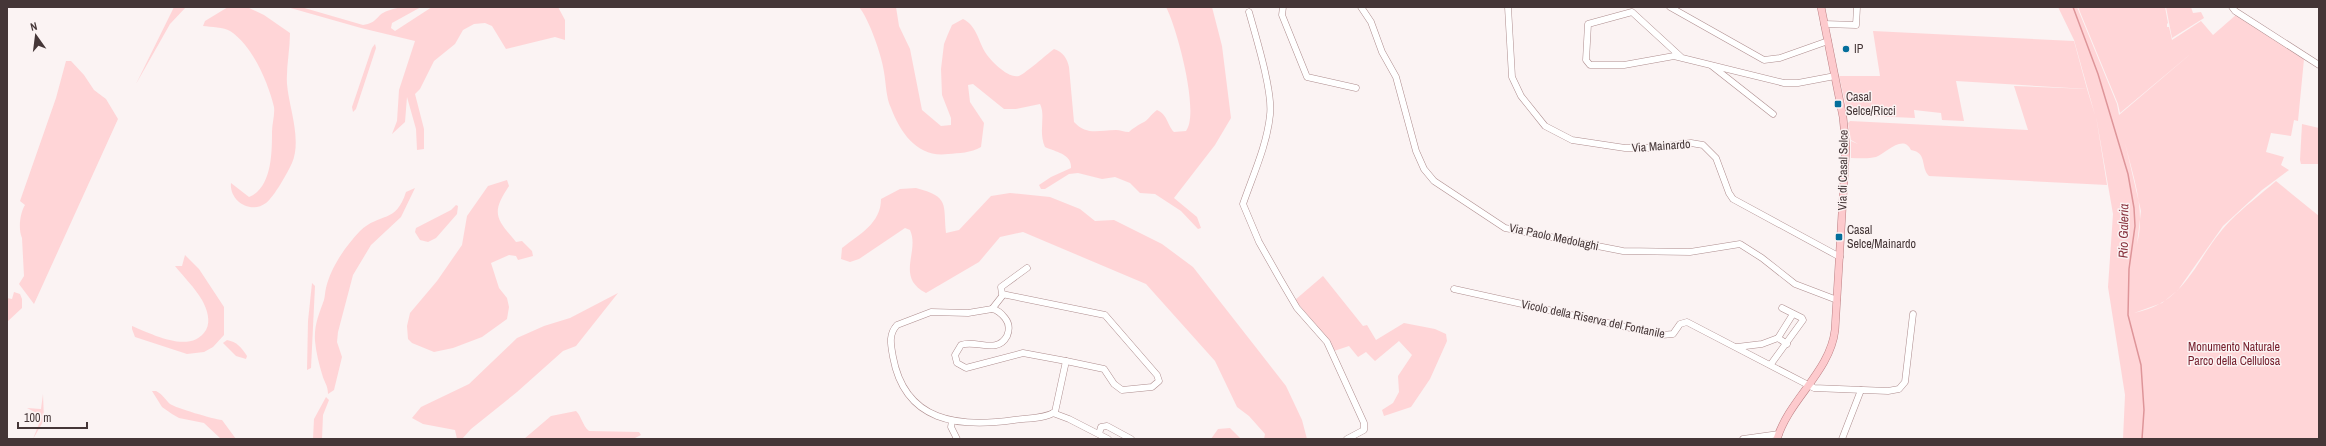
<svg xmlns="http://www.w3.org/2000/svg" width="2326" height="446" font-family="'Archivo Narrow',sans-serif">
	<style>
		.green { fill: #ffd5d7; fill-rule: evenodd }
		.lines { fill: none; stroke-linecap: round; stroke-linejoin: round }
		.stream { stroke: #de9599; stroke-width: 1.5 }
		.minor-casing { stroke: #ae8d8e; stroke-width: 7 }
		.major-casing { stroke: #bc7f83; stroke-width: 8 }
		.minor { stroke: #fff; stroke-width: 6 }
		.major { stroke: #fdcacd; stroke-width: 7 }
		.poi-dot { fill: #046e9b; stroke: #fbf3f3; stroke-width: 1.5 }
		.labels { text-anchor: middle; stroke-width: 3; stroke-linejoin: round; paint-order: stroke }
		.poi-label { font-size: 12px; fill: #453637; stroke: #fbf3f3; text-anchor: start }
		.street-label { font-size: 12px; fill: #453637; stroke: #fbf3f3 }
		.park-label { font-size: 12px; fill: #741e2c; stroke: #fbf3f3 }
		.water-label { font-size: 13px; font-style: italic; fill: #86303b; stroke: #fbf3f3 }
	</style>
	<rect width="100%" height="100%" fill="#fbf3f3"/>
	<!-- green -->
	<g class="green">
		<path d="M174 7H186L170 24 136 84Z"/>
		<path d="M228 7H247L264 15 290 33C290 50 286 67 287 84 289 108 302 139 292 163 288 172 274 197 266 203 250 215 229 200 231 183L249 197C272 188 272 152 272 132 272 124 275 115 274 107 268 82 252 45 230 31 224 27 211 27 203 26L205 21Z"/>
		<path d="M287 7H301L363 25C378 23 376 15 387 11 398 6 410 7 421 7L392 23 391 28 395 31 432 7H558L565 20V40L555 37 506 49 492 26 485 23 474 24 463 30 455 44 434 61 420 89 415 94 424 129V149L417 150 416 129 407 97 405 122 392 134 397 121 399 90 415 41 361 28Z"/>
		<path d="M859 7H896L899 26 910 49 922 110 941 126 951 125V118L942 95 941 69 944 44 948 34 952 25 963 19C976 25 978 40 985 52 990 60 1008 79 1019 76 1026 73 1046 55 1054 49 1063 52 1067 58 1069 67L1074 122C1087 136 1099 130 1116 130 1120 130 1124 132 1129 132 1133 128 1137 126 1142 123 1148 121 1151 114 1157 110 1168 115 1167 125 1174 132L1186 131C1200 113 1177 28 1166 7H1212L1222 46 1231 118 1215 145 1174 198 1197 217 1201 228 1198 229 1181 211 1155 194 1140 193 1130 183 1115 177 1102 179 1078 173 1069 174 1045 189H1041L1039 185 1051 177 1071 168C1072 154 1056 152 1045 147 1038 132 1046 116 1040 104L1016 109H1004L973 84 968 85 970 102 984 123 981 147C971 153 959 153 948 154 918 158 901 134 891 108 886 98 886 83 884 72 882 56 869 19 859 7Z"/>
		<path d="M2058 7H2077L2117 104 2119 115 2194 51 2120 113 2118 104 2078 7H2165L2168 23 2167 24V27H2169L2172 40 2201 21 2213 35 2237 14 2304 59 2298 121 2294 120 2291 136 2271 133 2266 152 2284 157 2281 165 2289 170 2262 190 2223 226 2178 290 2162 303 2134 313C2189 302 2195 257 2230 221 2244 207 2261 194 2276 181L2319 216V439H2123L2125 395 2108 287 2113 214 2096 116 2107 185 1929 176C1920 167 1928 153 1911 150 1903 133 1885 154 1876 157 1868 159 1859 158 1851 158V141L1858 144 1851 140 1848 123 1850 121 2028 130 2014 86 2087 89 2095 115 2074 40ZM2125 143C2133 176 2146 210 2137 244L2141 211Z"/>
		<path d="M2166 7H2191L2193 13 2201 12 2204 18 2172 38Z"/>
		<path d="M1873 31 2074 41 2087 89 1956 81 1964 121 1942 120 1941 113 1914 110 1915 118 1848 115 1839 76H1880Z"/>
		<path d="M375 44 376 48 356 109 353 112 352 107 372 48Z"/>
		<path d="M66 61H71L84 75 94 90 106 99 118 119 34 304 19 284 24 276 22 238C18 229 20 213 25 205L20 201 56 98Z"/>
		<path d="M2302 124 2319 128V164H2301L2300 160Z"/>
		<path d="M507 180 509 186C490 214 497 219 516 242L522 241 532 251 533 256 518 260 516 256 509 255 491 263 499 288 507 298 509 307 507 319 482 337 453 348 434 352 412 343 408 339 407 326 410 313 437 281 462 245 467 216 488 186Z"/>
		<path d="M415 188 401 217 371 245 353 275 338 332 337 342 342 357 334 390 328 394C328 385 324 382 322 374 319 364 316 352 315 341 314 325 319 314 324 300 325 296 325 292 326 288 331 267 345 247 360 231 380 212 396 224 406 192Z"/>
		<path d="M916 188C950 197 943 204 946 233L959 230 991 196 1010 193 1050 197 1080 209 1095 221 1114 220 1162 244 1193 267 1286 386 1302 420 1307 439H1264L1265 434 1249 416 1237 407 1215 361 1146 284 1023 232 1000 237 979 262 926 293C895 277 920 252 910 230L905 228 859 259 850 262 841 259 842 248C860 234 881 223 881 199L900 189Z"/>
		<path d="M456 205 458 206 457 214 436 238 428 242 420 240 415 232 416 228 451 210Z"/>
		<path d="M185 255 199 269 224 307V335L213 347 204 352 187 354 135 337 132 329V326C152 334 191 355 206 330 211 321 207 309 202 300 195 288 184 277 175 266H182Z"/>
		<path d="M1323 276 1363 326 1367 325 1376 340 1404 323 1435 329 1446 334 1447 341 1430 379 1411 407 1384 416 1382 410 1393 403 1399 392 1398 376 1412 355 1399 341 1375 361 1366 352 1358 357 1349 346 1334 351 1321 331 1295 300Z"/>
		<path d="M312 283 315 286 311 368 307 370 308 321Z"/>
		<path d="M14 292 20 294 22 299V308L7 322V298L12 299Z"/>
		<path d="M618 293 576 346 563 351 517 392 471 429 462 439H457L455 430 423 424 412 418 421 407 469 384 517 338 544 326 570 318Z"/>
		<path d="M227 340C237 342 241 347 247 356L246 359 236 356 223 343Z"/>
		<path d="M152 391H156C162 394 165 399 170 404 176 408 213 419 222 420L236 439H221L204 423 179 418 172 414 162 407Z"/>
		<path d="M43 394 44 420 33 439 42 416 27 408 41 409Z"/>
		<path d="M326 397 329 400 323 415 322 439H313L314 419Z"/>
		<path d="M576 411C582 417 582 425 589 431L639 432 641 435 633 439H524L551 416Z"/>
		<path d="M1230 428 1241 439H1211L1218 429Z"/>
	</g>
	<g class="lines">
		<!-- stream -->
		<path class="stream" d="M2073 7 2098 74 2128 174 2134 208 2135 226 2129 269 2128 315 2141 365 2144 410 2142 439"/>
		<!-- minor casing -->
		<g class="minor-casing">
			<g id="minor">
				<path d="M1283 7 1282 15 1307 77 1356 88"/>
				<path d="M1361 7 1371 22 1382 52 1396 77 1416 151 1424 169 1434 181 1505 228 1623 251 1690 252 1740 244 1762 258 1795 284 1837 300"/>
				<path d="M1508 7 1512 77 1521 96 1545 126 1572 140 1625 148H1648L1691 143 1703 145 1716 158 1729 193 1733 199 1840 257"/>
				<path d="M1670 7 1764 60 1780 58 1828 41"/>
				<path d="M2232 7 2235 11 2319 65"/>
				<path d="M1249 12C1256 37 1273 92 1270 115 1267 145 1253 175 1243 204L1259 242 1280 279 1297 308 1327 342 1364 423V430L1347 439"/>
				<path d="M1824 24 1856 25 1857 7"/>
				<path d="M1681 57 1632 12 1588 24 1586 60 1590 65H1624L1674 56 1784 83H1798L1835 76"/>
				<path d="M1712 66 1773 114"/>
				<path d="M1027 268 1001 287 1002 294 1105 315 1157 375 1159 381 1152 387 1122 390 1114 384 1104 369 1066 361"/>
				<path d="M1454 289 1662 335 1673 334 1680 324 1687 322 1814 388 1888 391 1899 389 1905 382 1913 314"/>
				<path d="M992 309C998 310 1001 313 1005 318 1009 323 1010 329 1007 336 997 355 976 339 961 345L955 355 957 363 966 368 1023 353 1066 361 1055 412C1044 419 1027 418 1014 420 958 428 905 422 893 357 891 345 888 335 897 325L931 312 968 313Z"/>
				<path d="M992 309 1003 295"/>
				<path d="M1778 338 1793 314"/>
				<path d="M1737 347 1762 344 1778 338 1787 344"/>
				<path d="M1771 364 1803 320 1802 318 1782 308"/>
				<path d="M1053 413 1069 419 1108 439"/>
				<path d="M952 421 951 427 957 439"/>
				<path d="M1099 434 1101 427 1107 426 1131 439"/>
				<path d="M1743 439 1779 434"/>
				<path d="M1842 439 1861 390"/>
			</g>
		</g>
		<!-- major casing -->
		<g class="major-casing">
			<path id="major" d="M1777 439C1789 399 1830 372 1835 330L1846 147 1843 117 1821 7"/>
		</g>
		<!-- minor -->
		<use href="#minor" class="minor"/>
		<!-- major -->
		<use href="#major" class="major"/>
	</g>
	<!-- markers -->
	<g class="poi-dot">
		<circle cx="1846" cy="49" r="4"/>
		<rect x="1834" y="100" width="8" height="8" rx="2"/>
		<rect x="1835" y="233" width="8" height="8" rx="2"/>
	</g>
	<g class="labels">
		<!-- poi labels -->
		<g class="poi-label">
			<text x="1854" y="53">IP</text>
			<text x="1846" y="101">Casal<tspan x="1846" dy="14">Selce/Ricci</tspan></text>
			<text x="1847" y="234">Casal<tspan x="1847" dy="14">Selce/Mainardo</tspan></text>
		</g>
		<!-- street labels -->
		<g class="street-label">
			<text transform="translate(1661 146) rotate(-4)" y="4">Via Mainardo</text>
			<text transform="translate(1843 170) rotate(-89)" y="4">Via di Casal Selce</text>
			<text transform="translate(1554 237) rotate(12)" y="4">Via Paolo Medolaghi</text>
			<text transform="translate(1593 319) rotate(12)" y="4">Vicolo della Riserva del Fontanile</text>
		</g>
		<!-- park labels -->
		<g class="park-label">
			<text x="2234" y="351">Monumento Naturale<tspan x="2234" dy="14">Parco della Cellulosa</tspan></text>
		</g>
		<!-- water labels -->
		<g class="water-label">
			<text transform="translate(2123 231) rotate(-89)" y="5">Rio Galeria</text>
		</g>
	</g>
	<!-- border -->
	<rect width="2326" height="446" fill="none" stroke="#453637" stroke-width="16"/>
	<!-- north arrow -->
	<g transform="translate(36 36) rotate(346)" stroke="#fbf3f3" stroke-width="3" paint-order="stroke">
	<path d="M0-3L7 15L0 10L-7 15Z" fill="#453637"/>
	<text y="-6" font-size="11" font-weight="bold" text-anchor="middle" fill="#453637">N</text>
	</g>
	<!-- scale -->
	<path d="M18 422v6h69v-6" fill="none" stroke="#453637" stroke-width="2"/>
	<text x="24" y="422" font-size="12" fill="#453637" stroke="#fbf3f3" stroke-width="3" paint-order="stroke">100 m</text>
</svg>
